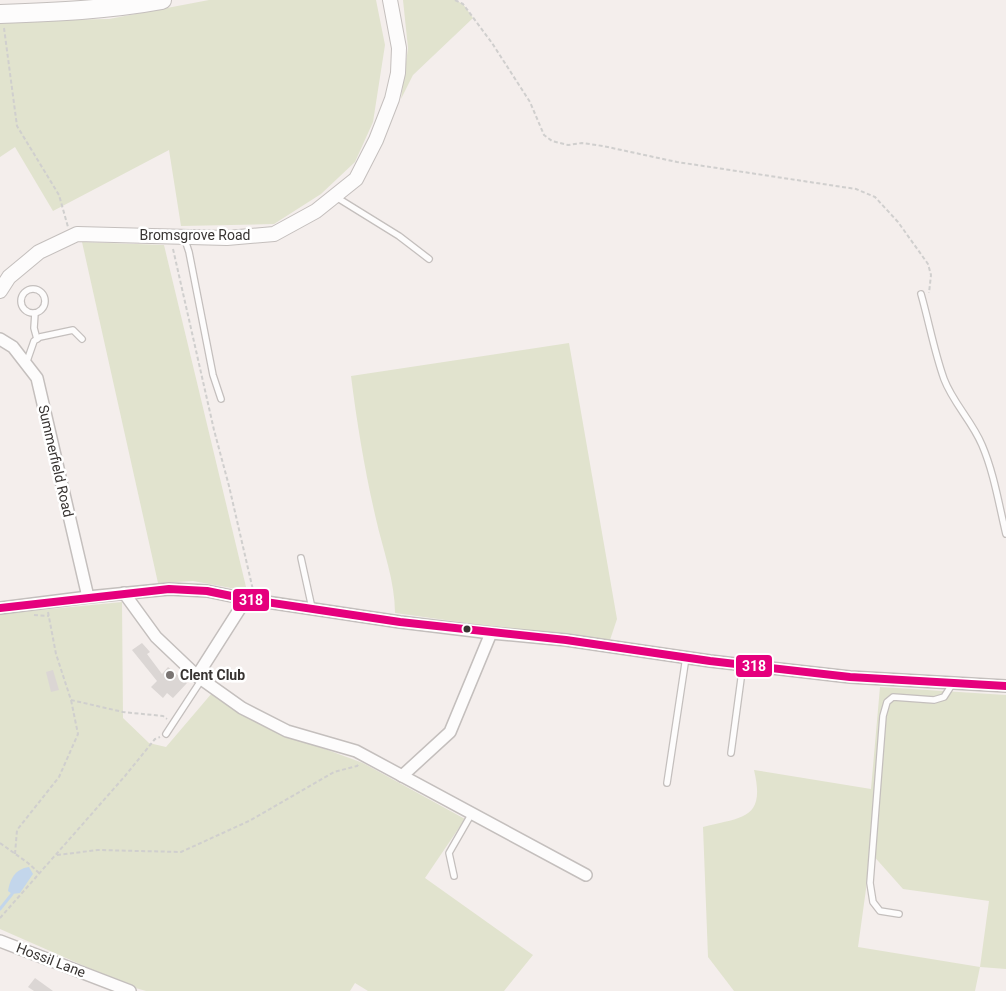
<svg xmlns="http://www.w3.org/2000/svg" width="1006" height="991" font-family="Roboto,sans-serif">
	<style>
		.green { fill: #e1e3ce; fill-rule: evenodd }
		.water { fill: #c3d6eb }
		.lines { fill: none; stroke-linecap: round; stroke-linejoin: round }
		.stream { stroke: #c3d6eb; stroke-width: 3 }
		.building { fill: #dbd6d4 }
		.service-casing { stroke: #c4bfbd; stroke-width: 8 }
		.minor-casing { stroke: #c4bfbd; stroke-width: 14 }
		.tertiary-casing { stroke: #c4bfbd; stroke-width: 16 }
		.trunk-casing { stroke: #c4bfbd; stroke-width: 20 }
		.path { stroke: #d0cfce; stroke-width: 2; stroke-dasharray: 4 2.5; stroke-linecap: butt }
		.service { stroke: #fdfcfc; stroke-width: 5.5 }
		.minor { stroke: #fdfcfc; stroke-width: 11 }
		.tertiary { stroke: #fdfcfc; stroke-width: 14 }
		.trunk { stroke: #fdfcfc; stroke-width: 18 }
		.bus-1-casing { stroke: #fff; stroke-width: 11 }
		.bus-1 { stroke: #e5007d; stroke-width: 8 }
		.bus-dot { fill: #383432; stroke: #fff; stroke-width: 2 }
		.poi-dot { fill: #7a7573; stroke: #fff; stroke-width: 2 }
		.labels { text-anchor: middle; stroke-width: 5; stroke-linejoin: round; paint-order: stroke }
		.street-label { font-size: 14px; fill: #383432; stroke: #fff }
		.poi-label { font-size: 14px; font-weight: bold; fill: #383432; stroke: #fff; text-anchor: start }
		.line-badge { stroke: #fff; stroke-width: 2 }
		.badge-label { font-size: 14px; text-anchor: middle; font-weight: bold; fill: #fff }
	</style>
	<rect width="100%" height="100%" fill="#f4eeec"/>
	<!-- green -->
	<g class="green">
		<path d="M209 0H376L385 45 373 122 355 162 321 194 274 224 181 226 169 150 53 211 15 147 0 157V21L109 19Z"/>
		<path d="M403 0H455L463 4 473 18 413 75 401 99 408 48Z"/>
		<path d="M82 242 164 245 247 591 193 581 158 583Z"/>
		<path d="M569 343 617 619 609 643 395 613C395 581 383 550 376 519 365 472 357 424 351 376Z"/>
		<path d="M122 602 123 718 149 743 166 747 212 693 265 727 363 763 465 819 425 878 533 955 504 991H368L355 983 350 991H146L132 987 0 929V614Z"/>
		<path d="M880 687 1006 695V969L980 967 975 991H734L708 957 703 827C742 817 766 820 754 770L871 789ZM871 853 903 889 989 901 980 967 858 947Z"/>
	</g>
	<!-- water -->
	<path class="water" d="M29 867 33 874 20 893 12 894 8 891C10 879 15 869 29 867Z"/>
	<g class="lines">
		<!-- stream -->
		<path class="stream" d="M0 909 12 894"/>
	</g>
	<!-- building -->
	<g class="building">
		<path d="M142 643 150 652 147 654 162 674 168 667 187 683 173 698 167 693 163 698 151 687 157 681 132 650Z"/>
		<path d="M53 670 59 690 51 692 46 672Z"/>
		<path d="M35 978 53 991H34L28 987Z"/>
	</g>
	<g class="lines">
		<!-- service casing -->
		<g class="service-casing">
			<g id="service">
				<path d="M336 197 399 236 429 259"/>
				<path d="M184 237 189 252 213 375 221 399"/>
				<circle cx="33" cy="301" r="12"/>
				<path d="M921 294C929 322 934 351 944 379 953 403 972 421 982 445 994 473 999 505 1006 534"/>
				<path d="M35 313 34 328 37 339"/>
				<path d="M26 364 34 341 40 337 73 330 82 339"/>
				<path d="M301 558 312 608"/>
				<path d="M166 734 202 679"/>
				<path d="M731 753 743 664"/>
				<path d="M667 783 686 657"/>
				<path d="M454 876 449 853 472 813"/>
				<path d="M899 914 880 911 873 902 870 883 883 716 887 702 893 697 934 700 944 697 953 683"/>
			</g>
		</g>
		<!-- minor casing -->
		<g class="minor-casing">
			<g id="minor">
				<path d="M0 339 13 347 37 378 88 597"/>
				<path d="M124 593 156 637 197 676 242 708 287 731 356 751 586 875"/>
				<path d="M0 608 88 597 169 589 207 591 246 599 400 622 491 633 566 640 710 661 850 677 1006 686"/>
				<path d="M197 676 246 599"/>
				<path d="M402 776 450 732 491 633"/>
				<path d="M0 941 130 991"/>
			</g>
		</g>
		<!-- tertiary casing -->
		<g class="tertiary-casing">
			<path id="tertiary" d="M0 291 9 277 39 252 77 234 227 238 274 234 316 211 356 179 376 140 392 99 398 73 399 48 390 0"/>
		</g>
		<!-- trunk casing -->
		<g class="trunk-casing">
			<path id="trunk" d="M0 14C55 12 108 10 162 0"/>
		</g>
		<!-- path -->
		<g class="path">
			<path d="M455 0 463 4 492 43 530 102 544 135 552 141 568 145 582 143 603 146 677 162 856 189 875 197 898 222 928 264 931 275 929 293"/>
			<path d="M4 28 17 126 59 195 68 227"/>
			<path d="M173 249 214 430 229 486 253 590"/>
			<path d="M48 612 56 654 71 700 123 712 163 716 167 719"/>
			<path d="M34 615 49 616"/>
			<path d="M0 843 28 863 39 873"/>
			<path d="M15 854 17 830 59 777 78 734 71 700"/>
			<path d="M57 855 98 850 181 852 249 821 334 772 357 766 359 764"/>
			<path d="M0 918 125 776 155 739 160 737"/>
		</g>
		<!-- service -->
		<use href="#service" class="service"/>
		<!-- minor -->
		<use href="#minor" class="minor"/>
		<!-- tertiary -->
		<use href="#tertiary" class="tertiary"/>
		<!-- trunk -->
		<use href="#trunk" class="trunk"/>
		<!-- bus-1 casing -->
		<g class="bus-1-casing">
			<path id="bus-1" d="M0 608 169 589 207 591 246 599 400 622 566 640 710 661 850 677 1006 686"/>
		</g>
		<!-- bus-1 -->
		<use href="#bus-1" class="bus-1"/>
	</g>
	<!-- markers -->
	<circle class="bus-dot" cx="467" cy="629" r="4.5"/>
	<circle class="poi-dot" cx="170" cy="675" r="5"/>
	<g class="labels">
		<!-- street labels -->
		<g class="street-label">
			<text x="195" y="240">Bromsgrove Road</text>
			<text transform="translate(56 461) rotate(77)" y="5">Summerfield Road</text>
			<text transform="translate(51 960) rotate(21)" y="5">Hossil Lane</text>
		</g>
		<!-- poi labels -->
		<g class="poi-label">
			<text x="180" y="680">Clent Club</text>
		</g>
	</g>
	<g class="line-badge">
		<rect x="232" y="588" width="38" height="24" rx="5" fill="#e5007d"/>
		<rect x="735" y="654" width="38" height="24" rx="5" fill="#e5007d"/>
	</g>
	<g class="badge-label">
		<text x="251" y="605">318</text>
		<text x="754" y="671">318</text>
	</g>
</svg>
